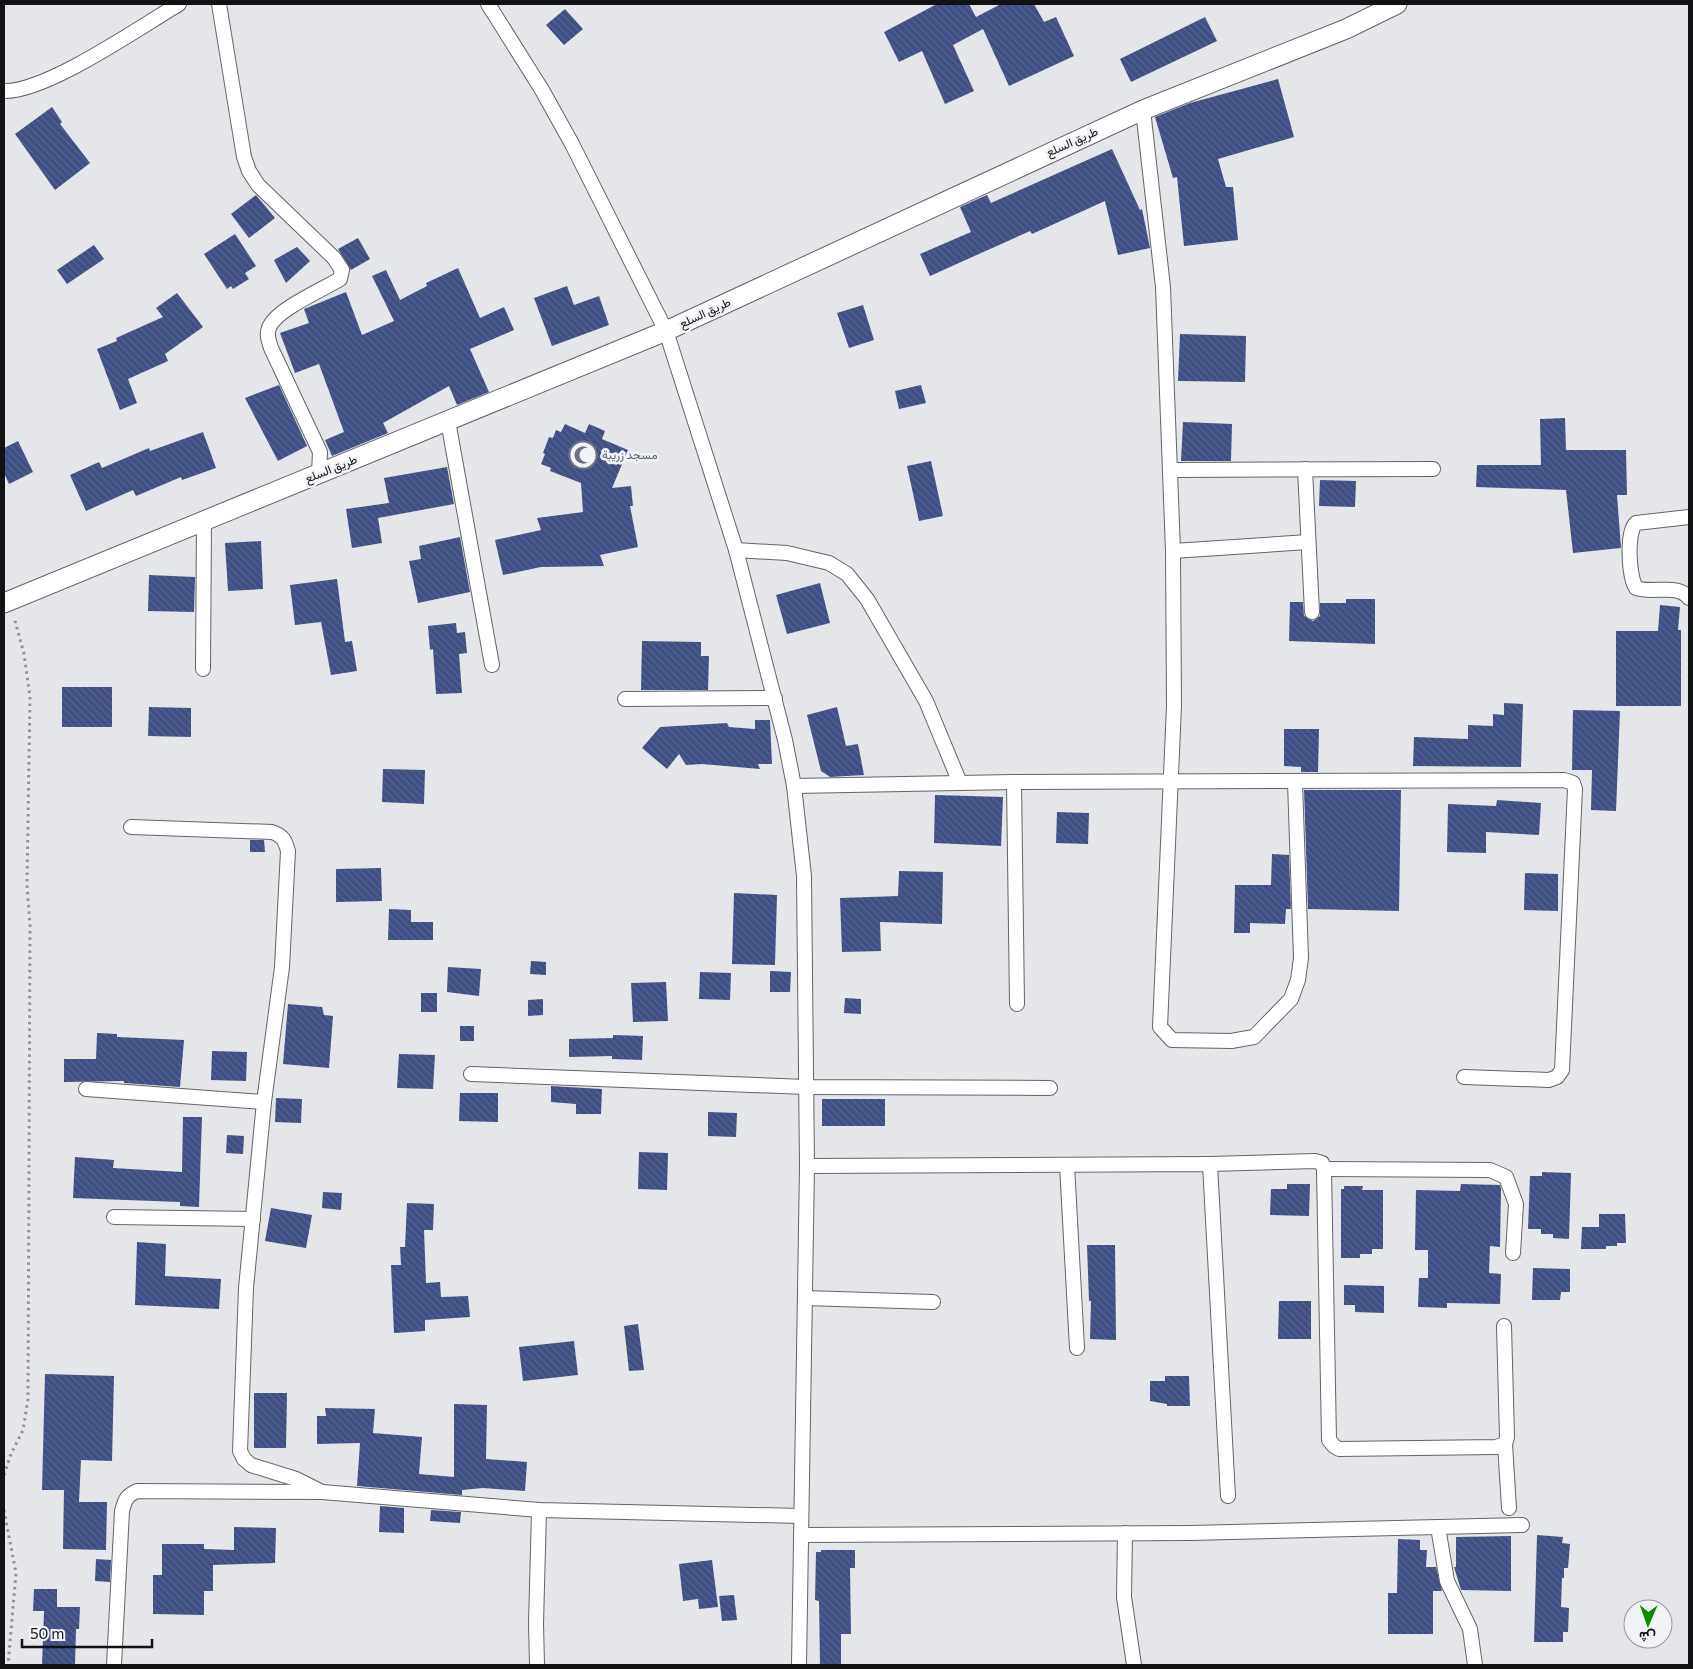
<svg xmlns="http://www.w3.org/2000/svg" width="1693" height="1669" font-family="Commissioner,Vazirmatn,sans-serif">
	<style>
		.building { fill: url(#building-back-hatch) }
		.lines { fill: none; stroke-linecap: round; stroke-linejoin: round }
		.street-casing { stroke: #636467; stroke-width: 16 }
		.secondary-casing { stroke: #636467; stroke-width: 21 }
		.path { stroke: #929395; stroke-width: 3; stroke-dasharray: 2.5 4; stroke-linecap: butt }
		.street { stroke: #fff; stroke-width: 14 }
		.secondary { stroke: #fff; stroke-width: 19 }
		.labels { text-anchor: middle; stroke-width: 5; stroke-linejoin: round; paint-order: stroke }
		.street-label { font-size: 12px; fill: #111213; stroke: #f2f3f7 }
		.worship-label { font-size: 12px; fill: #5b616d; stroke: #f2f3f7; text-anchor: start }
	</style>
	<defs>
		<pattern id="building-back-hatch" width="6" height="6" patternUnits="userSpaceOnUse" patternTransform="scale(1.25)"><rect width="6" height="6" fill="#3f4e83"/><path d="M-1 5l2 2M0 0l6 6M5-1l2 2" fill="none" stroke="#57638e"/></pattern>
	</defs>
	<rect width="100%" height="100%" fill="#e5e6e9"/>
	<!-- building -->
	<g class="building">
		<path d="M937 4H969L976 17 1001 4H1034L1044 22 1056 17 1074 56 1009 86 983 29 953 45 974 91 945 104 922 51 899 62 884 32Z"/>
		<path d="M565 9 583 29 564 45 546 25Z"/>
		<path d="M1205 17 1217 41 1131 82 1120 59Z"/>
		<path d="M1278 79 1294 137 1218 159 1226 187H1233L1238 240 1184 246 1177 177 1173 178 1155 117 1190 103Z"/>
		<path d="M52 107 62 122 60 124 90 163 55 190 15 134Z"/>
		<path d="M1112 149 1140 210 1142 209 1150 248 1118 255 1105 201 1032 234 1030 231 930 276 920 254 971 232 960 207 987 195 991 203Z"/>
		<path d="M256 195 275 218 249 238 231 214Z"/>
		<path d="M235 234 256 266 245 273 249 279 233 289 231 286 227 289 204 254Z"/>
		<path d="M358 238 370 259 351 270 338 249Z"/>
		<path d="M94 245 104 259 67 284 57 270Z"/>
		<path d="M297 247 310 261 286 283 274 260Z"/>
		<path d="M458 268 480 318 504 307 514 330 470 349 489 392 457 405 449 386 383 423 388 433 332 456 325 440 344 432 319 364 295 373 280 333 309 323 304 309 346 292 362 335 394 321 372 276 386 270 400 300 427 286 426 283Z"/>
		<path d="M567 286 574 305 599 296 609 325 552 346 534 298Z"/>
		<path d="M177 293 203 327 165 354 168 361 128 379 137 403 120 410 97 349 117 341 116 338 163 317 156 308Z"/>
		<path d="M863 305 874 340 849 348 837 313Z"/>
		<path d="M1180 334 1246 336 1245 382 1178 381Z"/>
		<path d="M279 385 307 446 278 461 245 398Z"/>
		<path d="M921 385 926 403 899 409 895 391Z"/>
		<path d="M1565 418 1566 450H1626L1627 495H1617L1621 548 1573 553 1566 490 1476 487 1477 465H1541L1540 419Z"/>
		<path d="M1183 422 1232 424 1231 461H1181Z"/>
		<path d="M565 424 585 433 589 424 605 431 602 439 628 450 612 488 631 486 633 506H630L638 547 600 555 604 566 541 567 503 575 495 540 541 530 537 518 583 512 581 483 550 471 551 468 541 464 545 454 543 453 549 437 553 438 556 430 561 432Z"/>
		<path d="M203 432 216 468 182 480 181 477 136 496 133 490 86 511 70 475 99 462 102 468 149 448 150 451Z"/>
		<path d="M18 441 33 472 9 484 4 473V448Z"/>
		<path d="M931 461 943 516 919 521 907 466Z"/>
		<path d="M447 467 454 504 378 518 382 543 352 548 346 509 389 503 384 478Z"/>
		<path d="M1320 480 1356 481 1355 507 1319 506Z"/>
		<path d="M460 537 470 592 418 603 409 561 421 559 419 546Z"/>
		<path d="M261 541 263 589 228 591 225 543Z"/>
		<path d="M149 575 195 577 194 612 148 611Z"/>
		<path d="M337 579 345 642 352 641 357 671 331 675 321 622 295 625 290 585Z"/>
		<path d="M820 583 830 623 787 634 776 595Z"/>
		<path d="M1346 599H1375V644L1289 641 1290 602H1303L1304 616 1313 621 1320 616V603H1346Z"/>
		<path d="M1660 605 1680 607 1678 630H1681V706H1616V631H1658Z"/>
		<path d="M456 623 457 633 465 632 467 653 459 654 462 693 436 694 433 649 430 650 428 626Z"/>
		<path d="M642 641 701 642V656H709L708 690H641Z"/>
		<rect x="62" y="687" width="50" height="40"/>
		<path d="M1504 703 1523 704 1521 767 1413 766 1414 737 1468 739V725L1493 726V714L1504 715Z"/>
		<path d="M149 707 191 708V737L148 736Z"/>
		<path d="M837 707 846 746 858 744 864 775 830 777 821 771 807 715Z"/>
		<path d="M1573 710 1620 711 1616 811 1591 810 1592 770H1572Z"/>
		<path d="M755 720H770L772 764H758L760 769 702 764 686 765 679 754 667 769 642 748 660 727 727 723 729 727 755 729Z"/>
		<path d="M1284 729H1319L1318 772H1301V767L1284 766Z"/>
		<path d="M383 769 425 770 424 804 382 802Z"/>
		<path d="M1304 790H1401L1399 911 1308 909Z"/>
		<path d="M935 795 1003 797 1001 846 934 843Z"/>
		<path d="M1497 800 1541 803 1539 835 1486 832V853L1447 852 1448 804 1496 806Z"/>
		<path d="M1057 812 1089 813 1088 844 1056 843Z"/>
		<path d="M250 840H264L265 852H250Z"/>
		<path d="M1272 854 1289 855 1291 909H1286L1285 924 1250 923V933H1234L1235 885H1271Z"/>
		<path d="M381 868 382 901 336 902V869Z"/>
		<path d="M899 871 943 872 942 924 880 922 881 951 842 952 840 898 898 896Z"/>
		<path d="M1525 873 1558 874V911L1524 910Z"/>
		<path d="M734 893 777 895 775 965 732 964Z"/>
		<path d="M389 909 411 910V922H433V940H388Z"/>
		<path d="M531 961 546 962V975L530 974Z"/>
		<path d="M448 967 481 969 479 996 447 992Z"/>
		<path d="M770 971 791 972 790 992H770Z"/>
		<path d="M700 972 731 973 730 1000 699 999Z"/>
		<path d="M666 982 668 1021 633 1022 631 983Z"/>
		<rect x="421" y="993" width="16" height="19"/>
		<path d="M845 998 861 999V1014L844 1013Z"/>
		<path d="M543 999V1015L528 1016V1000Z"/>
		<path d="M288 1004 322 1007 324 1015 333 1016 329 1068 283 1064Z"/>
		<rect x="460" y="1026" width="14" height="15"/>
		<path d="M97 1033 117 1034V1037L184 1040 180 1087 124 1083V1081L64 1082V1059H96Z"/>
		<path d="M613 1035 643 1036 642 1060 612 1059V1056L569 1057V1039L613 1038Z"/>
		<path d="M212 1051 247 1052 246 1081 211 1080Z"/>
		<path d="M399 1054 435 1055 433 1089 397 1088Z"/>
		<path d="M551 1086 602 1089 601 1114H576V1104L551 1102Z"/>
		<path d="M460 1093H498V1122L459 1121Z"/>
		<path d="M276 1098 302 1099 301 1123 275 1122Z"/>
		<rect x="822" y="1099" width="63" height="27"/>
		<path d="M708 1112 737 1113 736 1137 708 1136Z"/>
		<path d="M183 1117H202L199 1207 180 1206V1202L73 1198 75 1157 114 1160 113 1168 182 1172Z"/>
		<path d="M227 1135 244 1136 243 1154 226 1153Z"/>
		<path d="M639 1152 668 1153 667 1190 638 1189Z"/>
		<path d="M1542 1172 1571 1173 1569 1239 1553 1238V1234H1541V1229H1528L1530 1176H1542Z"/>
		<path d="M1287 1184H1310L1309 1216 1270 1215 1271 1189H1287Z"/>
		<path d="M1461 1184 1500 1185 1501 1189 1500 1247 1490 1246 1489 1273 1501 1274 1500 1304 1447 1303V1308L1418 1307 1419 1278H1428V1250H1415L1416 1190 1460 1191Z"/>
		<path d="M1344 1186H1363L1362 1190H1383V1249H1372V1254H1360V1258H1341V1189H1344Z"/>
		<path d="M323 1192 342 1193 341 1210 322 1208Z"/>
		<path d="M407 1203 434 1204 433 1230H424L426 1283 440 1282 441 1297 468 1296 470 1317 425 1320V1331L394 1333 391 1265H401L400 1247H405Z"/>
		<path d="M271 1208 312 1215 306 1248 265 1241Z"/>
		<path d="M1599 1214H1625L1626 1243H1617V1246H1606V1249H1581L1582 1227H1599Z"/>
		<path d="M137 1242 166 1244 165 1276 221 1279 219 1309 135 1305Z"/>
		<path d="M1087 1245H1115L1116 1340 1090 1339 1091 1301H1089Z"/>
		<path d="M1533 1268 1570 1269V1292H1561L1560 1300H1532Z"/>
		<path d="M1344 1285 1384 1286V1313L1355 1312V1305H1344Z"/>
		<path d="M1279 1301H1311V1339H1278Z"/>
		<path d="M638 1324 644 1370 629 1371 624 1326Z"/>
		<path d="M574 1341 578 1375 523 1381 519 1347Z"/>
		<path d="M45 1374 114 1376 112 1461 81 1460 79 1502H107L106 1550 63 1549 64 1490H42Z"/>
		<path d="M1165 1376H1189L1190 1406H1167V1404L1150 1401V1381H1165Z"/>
		<path d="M254 1393H287L286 1448H254Z"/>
		<path d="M454 1404 487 1405 486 1459 527 1462 525 1491 483 1488 462 1490V1495L357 1486 360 1443 317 1444V1416H326L325 1408 375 1409 373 1433 422 1437 419 1474 454 1477Z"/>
		<path d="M380 1506 404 1508V1533L379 1532Z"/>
		<path d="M431 1510 461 1512 460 1523 430 1521Z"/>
		<path d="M234 1527 276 1528 275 1563 213 1565V1591H204V1615L153 1614V1575H162V1544H204V1549L234 1550Z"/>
		<path d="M1537 1535 1563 1537 1562 1543 1570 1544 1568 1568H1564V1578H1562L1561 1607 1569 1608 1568 1632H1563V1642H1534Z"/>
		<path d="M1511 1536V1591L1461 1590 1454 1567H1456V1537Z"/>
		<path d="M1398 1539 1420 1540V1550H1427L1426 1567H1436L1442 1591H1433V1634H1388V1593H1397Z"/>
		<path d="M821 1550H855V1568H850L851 1634H841V1665H820L819 1601 815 1600 816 1552H821Z"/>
		<path d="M96 1559 111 1560 110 1582 95 1581Z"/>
		<path d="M712 1560 718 1607 699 1609 698 1599 683 1601 679 1564Z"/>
		<path d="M34 1589H57V1607H80L79 1629H76L75 1665H42L44 1611H33Z"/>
		<path d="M734 1595 737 1620 722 1621 719 1596Z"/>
	</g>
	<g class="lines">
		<!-- street casing -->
		<g class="street-casing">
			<g id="street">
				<path d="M219 4 244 157 249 171 258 185 334 258 342 270 340 279C322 290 275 310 269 328 266 335 269 341 271 348L320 452 319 474"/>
				<path d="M488 4 542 90 572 144 666 331 736 550 785 740 794 786 804 876 807 1166 799 1665"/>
				<path d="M4 91C47 92 140 27 179 4"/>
				<path d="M1143 110 1163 287 1173 551 1174 706 1160 1027 1172 1040 1231 1041 1254 1037 1291 999 1298 980 1301 958 1295 782"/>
				<path d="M448 421 492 665"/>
				<path d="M1305 469 1312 612"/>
				<path d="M1172 470 1433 469"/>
				<path d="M1689 517 1636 523C1626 533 1629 577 1636 588 1653 594 1678 583 1689 598"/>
				<path d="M736 550 787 553 829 563 847 574 867 599 926 701 960 783"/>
				<path d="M1173 551 1308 542"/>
				<path d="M203 669 204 521"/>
				<path d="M625 699 775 698"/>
				<path d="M1014 782 1017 1004"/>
				<path d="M794 786 1014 782 1564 780 1573 783 1575 789 1562 1070 1557 1077 1549 1080 1464 1077"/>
				<path d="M131 827 272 832C283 836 285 840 288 851L282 967 264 1102 246 1288 240 1451 244 1459 251 1465 296 1479 322 1492"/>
				<path d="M471 1074 806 1087 1050 1088"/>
				<path d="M86 1089 264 1102"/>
				<path d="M1210 1164 1315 1161 1322 1163 1324 1169 1329 1440 1334 1446 1339 1449 1496 1447 1505 1444 1507 1437 1504 1326"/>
				<path d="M1067 1165 1077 1348"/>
				<path d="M807 1166 1210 1164 1228 1496"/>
				<path d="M1324 1169 1490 1170 1506 1177 1516 1204 1513 1253"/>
				<path d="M114 1217 253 1219"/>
				<path d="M805 1298 933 1302"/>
				<path d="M1505 1444 1509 1508"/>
				<path d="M1438 1527 1447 1581 1470 1629 1475 1665"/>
				<path d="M1125 1533 1124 1597 1134 1665"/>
				<path d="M801 1535 1190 1533 1522 1525"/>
				<path d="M114 1665 122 1511C125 1500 126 1496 137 1491L322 1492 539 1510 801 1516"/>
				<path d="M537 1665 536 1624 539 1510"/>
			</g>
		</g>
		<!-- secondary casing -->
		<g class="secondary-casing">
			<path id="secondary" d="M4 603 666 331 1143 110 1346 29 1397 4"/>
		</g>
		<!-- path -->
		<g class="path">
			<path d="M4 1475 11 1454 23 1430 28 1399 30 926 27 884 30 697 24 654 14 617"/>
			<path d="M4 1510 16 1573 8 1665"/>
		</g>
		<!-- street -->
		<use href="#street" class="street"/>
		<!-- secondary -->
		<use href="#secondary" class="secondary"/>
	</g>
	<!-- icons -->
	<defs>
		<g id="mosque-ring" transform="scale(1.4375)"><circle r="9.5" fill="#f2f3f7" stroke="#6b7280" stroke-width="1.5"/><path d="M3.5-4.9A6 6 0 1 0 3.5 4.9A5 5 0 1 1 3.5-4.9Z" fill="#6b7280"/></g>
	</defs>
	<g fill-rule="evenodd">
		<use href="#mosque-ring" x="583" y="455"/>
	</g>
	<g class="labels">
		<!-- street labels -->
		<g class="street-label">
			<text transform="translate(1072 142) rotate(-24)" y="4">طريق السلع</text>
			<text transform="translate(705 313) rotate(-25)" y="4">طريق السلع</text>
			<text transform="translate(331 469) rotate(-22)" y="4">طريق السلع</text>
		</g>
		<!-- worship labels -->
		<g class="worship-label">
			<text x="602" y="459">مسجد زريبة</text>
		</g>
	</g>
	<!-- border -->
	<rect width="1693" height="1669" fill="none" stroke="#111213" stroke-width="10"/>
	<!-- north arrow -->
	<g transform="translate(1648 1624) rotate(182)"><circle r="24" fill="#f2f3f7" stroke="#98999c"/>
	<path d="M0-4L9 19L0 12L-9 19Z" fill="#158704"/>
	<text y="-8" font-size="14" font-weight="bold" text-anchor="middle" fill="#111213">ش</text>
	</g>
	<!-- scale -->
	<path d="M22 1639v8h130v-8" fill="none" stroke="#111213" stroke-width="2.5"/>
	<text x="30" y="1639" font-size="15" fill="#111213" stroke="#f2f3f7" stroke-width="4" paint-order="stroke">50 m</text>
</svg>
